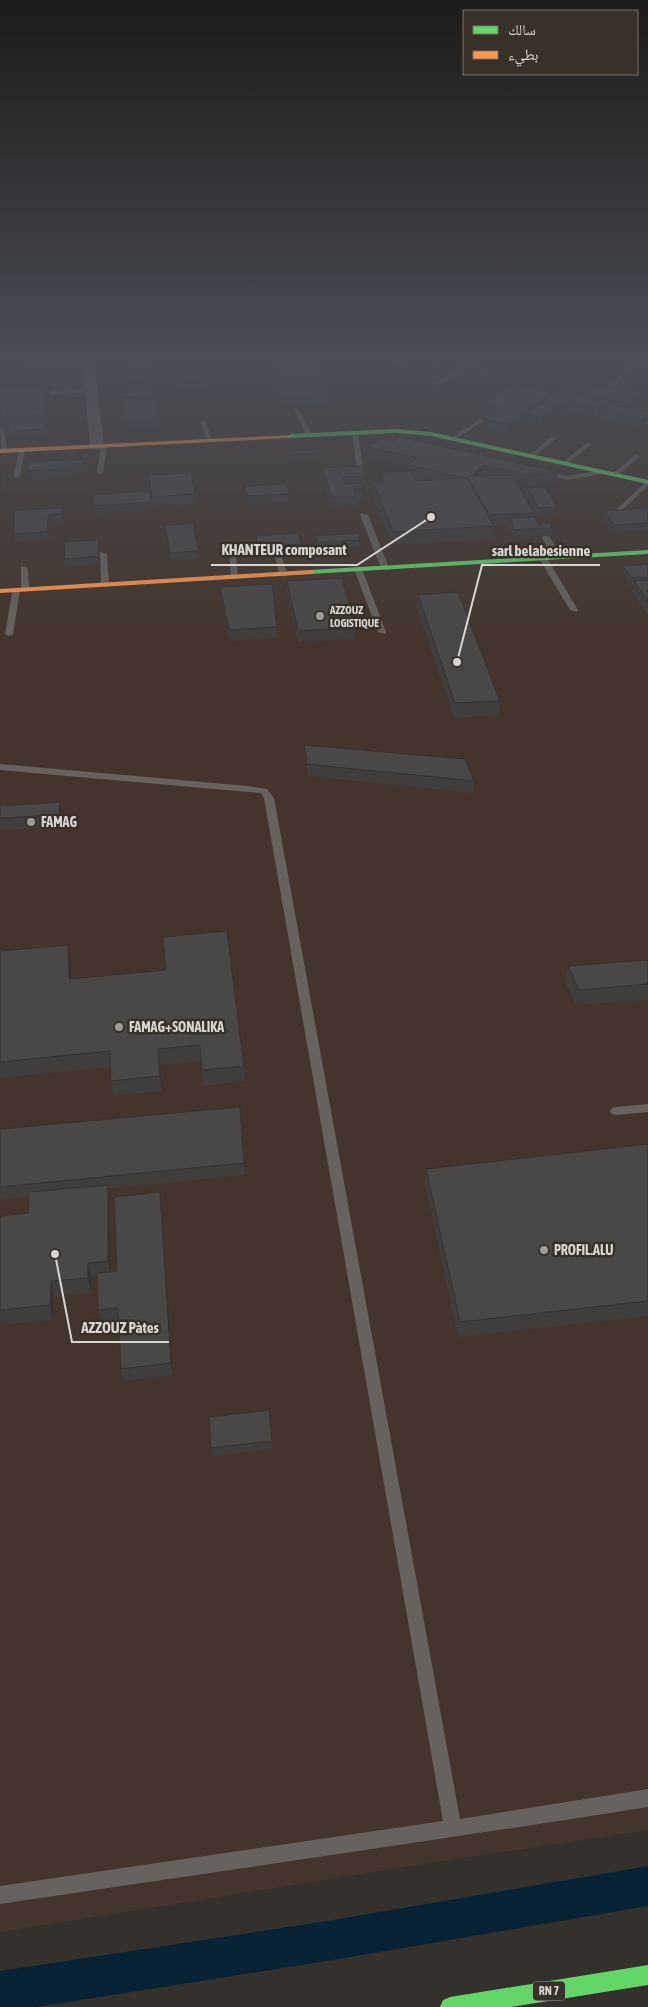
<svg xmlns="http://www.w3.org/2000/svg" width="648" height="2007" font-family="'Asap Condensed','Noto Naskh Arabic',sans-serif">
  <rect width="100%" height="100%" fill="#34312d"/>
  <!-- industrial -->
  <path fill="#44352c" d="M0 359H648V1830L436 1862 0 1932Z"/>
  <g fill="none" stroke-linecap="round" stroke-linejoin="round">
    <!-- canal -->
    <path fill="#082335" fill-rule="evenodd" d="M648 1866V1906L321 1962 37 2007H0V1971L321 1922Z"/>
    <!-- lane -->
    <path fill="#67625d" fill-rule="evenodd" d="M397 359H404L396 365H392V363Z
      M474 359H481L438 386 433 385Z
      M638 359H645L604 394H600V392Z
      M88 361 90 364 32 368 29 366 32 364Z
      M92 389 93 390 90 392 51 395 48 393 51 391Z
      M294 409 299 410 312 435 311 436 306 435Z
      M480 419 485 420 454 440 449 439Z
      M203 420 206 422 212 441 207 440 200 422Z
      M0 428 4 430 7 452 2 451Z
      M355 430 358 432 363 470 360 472 357 470 352 432Z
      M552 437 557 438 533 457H529V455Z
      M587 443 592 444 567 464H563V462Z
      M104 444 107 446 103 472 100 474 97 472 101 446Z
      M22 448 25 450 20 476 17 478 14 476 19 450Z
      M635 455 640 456 618 475H614V473Z
      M604 470 607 472 606 473 567 480 541 473 544 471 567 476Z
      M648 480V486L620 512H616V510Z
      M361 513 368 515 389 568 388 570 381 568 360 515Z
      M543 536H549L562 557 561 559H555L542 538Z
      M100 552 107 554 109 585 105 587 101 585Z
      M229 552 236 554 238 579 231 577Z
      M275 556 282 558 287 574 286 576 279 574Z
      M540 556 547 558 578 610 577 612 570 610 539 558Z
      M21 566 28 568 29 590 25 592 21 590Z
      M355 567 362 569 386 632 385 634 378 632 354 569Z
      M13 588 20 590 13 634 9 636 5 634Z
      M0 764 248 786 267 789 274 798 460 1819 648 1789V1807C432 1841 216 1872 0 1904V1886L443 1821 264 798 261 793 248 792 0 770Z
      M648 1104V1112L616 1115 612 1114 610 1111 612 1108 616 1107Z"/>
    <!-- street -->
    <path fill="#67625d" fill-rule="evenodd" d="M82 359H94L104 446 97 450 90 446Z"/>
    <!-- fast -->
    <path fill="#63d668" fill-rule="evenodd" d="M396 429 431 432 648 480V484L431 436 396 433 290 438 287 436 290 434Z
      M648 550V554L310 574 306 572 310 570Z
      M648 1965V1985L511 2007H440L443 2000 450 1997Z"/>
    <!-- slow -->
    <path fill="#ff974d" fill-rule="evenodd" d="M292 435V437L290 438 0 453V449Z
      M310 570H313V574L0 593V589Z"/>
  </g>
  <!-- wall -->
  <path fill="#403d3d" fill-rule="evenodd" d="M424 359H440L437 362Z
    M572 359H585L583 361Z
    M271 361 332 395V405L283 407 271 370Z
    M149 366 150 380 121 382 120 368Z
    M497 371V378L485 385 466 381 467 375Z
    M177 374 207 382V388L179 389Z
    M570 381 641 402 634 409 648 412V419L639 427 600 419V415L598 418 562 410 541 427 527 424V418L507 434 484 429 485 419 490 415 484 413V404L551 392 550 397Z
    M0 388 46 396V425H45L46 436 9 437 8 427H0Z
    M154 389 155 397 160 420V429L125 431 122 393Z
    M368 447 558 472 557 482 527 485 516 482 534 513 533 518 538 524 552 528 551 535 514 537 509 526V524L493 525V539L392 545 372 495 373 482H382V472L408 471V466L368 457ZM414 476 429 480 416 481Z
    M291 451 319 453V457L292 459Z
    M83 459 84 471H74L73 476 29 478 28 471Z
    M323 468 366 476V486H362L363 498 357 499V506L331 508 323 478Z
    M149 475 195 494 196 504 153 507Z
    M245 486 289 494V501L248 503 245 493Z
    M527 488 557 507 556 514 538 515 526 495Z
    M93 495 151 502V509L95 513Z
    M62 508 63 521 49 522V539L15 541 14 534Z
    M648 508V530L613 532 604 518 605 511Z
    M165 525 198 551V559L171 560Z
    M256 536 301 544V551L259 553 257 543Z
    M316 536 360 540V547L318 550 316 543Z
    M99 540V564L66 566 65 559Z
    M648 564V616L632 592 633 585H630L623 573 624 566Z
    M287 581 355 628V639L298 642 287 592Z
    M220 587 277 627 278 638 230 641 221 598Z
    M418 595 500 701 499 715 454 718 417 608Z
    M304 745 474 781 473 793 308 776 305 756Z
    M0 806 62 814 61 827 0 830Z
    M68 945 71 961V978L244 1066 245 1081 203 1086 201 1061 160 1065 162 1091 113 1096 111 1081 110 1067 0 1078V951Z
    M648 960V1000L576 1005 565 982 568 966Z
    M240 1107 245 1175 109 1189 110 1200 111 1271H117L160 1192 161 1204 173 1375 123 1381 121 1369 119 1320 100 1322 98 1310 97 1277 91 1278V1293L54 1297 53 1320 0 1325V1216L28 1213V1197L0 1200V1129Z
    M648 1144V1316L458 1337 425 1184 426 1169Z
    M209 1417 272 1441 273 1449 212 1456Z"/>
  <!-- shaded-wall -->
  <path fill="#343232" d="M497 371V378L485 385 486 379Z
    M45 387 46 396V425L45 415Z
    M551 392 550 401 528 414 527 418 507 434 508 424Z
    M643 393 641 402 629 413 631 404Z
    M609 400 607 410 601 412 600 415 598 418 599 408Z
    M563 401 562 410 541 427 542 417Z
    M648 413V419L639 427 640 420Z
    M483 465 482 475 472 485 471 476Z
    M0 466 1 472 0 509Z
    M99 540V564L98 556Z
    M60 802 62 814 61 827 59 815Z
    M68 945 71 961V994L69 979Z
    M158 1049 160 1065 162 1091 160 1076Z
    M108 1185 110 1200 111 1276 108 1261Z
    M160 1192 161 1204 173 1375 171 1363Z
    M88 1263 91 1278V1293L88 1278Z
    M51 1281 54 1297 53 1320 50 1305Z"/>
  <!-- building -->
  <path fill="#4a4747" stroke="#343232" d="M317 359 332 395 283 397 271 361Z
    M149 366 150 374 121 375 120 368Z
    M478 367 497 371 486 379 467 375Z
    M205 373 207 382 179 383 177 374Z
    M570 381 621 391 623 389 643 393 631 404 562 390 609 400 599 408 563 401 542 417 528 414Z
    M512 384 551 392 508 424 485 419 500 407 484 404Z
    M45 387V415L0 418V388Z
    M154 389 155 396 123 397 122 393H129V390Z
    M157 397 160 420 124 421 122 399Z
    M611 404 648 412V413L640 420 601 412Z
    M45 422V429L8 431V424Z
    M400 437 558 472 528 475 483 465 471 476 512 475 534 513 490 515 469 479 467 478H464L408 465 417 458 368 447 381 439 394 441Z
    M317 449 319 453 292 455 291 451Z
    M83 459V464H73L72 469 28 471 29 462Z
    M362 466 366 476 343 477 345 484 361 483 363 488 353 489 357 496 331 497 323 468Z
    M411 471 416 481 467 478 494 526 393 532 373 482H384L382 472Z
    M191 473 195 494 152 497 149 475Z
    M287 484 289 494 247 496 245 486Z
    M545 487 557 507 539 508 527 488Z
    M149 491 151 502 94 506 93 495Z
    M62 508V514L48 515V532L14 534V510Z
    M648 508V523L614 525 605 511Z
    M535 517 538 524 550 523 552 528 514 530 510 518Z
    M193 523 198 551 170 553 165 525Z
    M298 533 301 544 258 546 256 536Z
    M358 533 360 540 318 543 316 536Z
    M99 540 98 556 65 559 64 542Z
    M648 564V577L631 578 624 566Z
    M342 578 355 628 298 631 287 581Z
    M648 580V602L634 581Z
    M272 584 277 627 229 630 220 587Z
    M458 592 500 701 455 703 418 595Z
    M304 745 465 759 474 781 307 764Z
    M60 802 59 815 0 818V806Z
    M227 931 244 1066 202 1070 200 1045 158 1049 160 1076 111 1081 110 1051 0 1062V951L68 945 69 979 166 970 163 937Z
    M648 960V984L579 990 568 966Z
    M240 1107 244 1163 0 1187V1129Z
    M648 1144V1301L460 1322 426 1169Z
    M108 1185V1261L88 1263V1278L51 1281 50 1305 0 1310V1216L28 1213 29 1192Z
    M160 1192 171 1363 121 1369 118 1308 98 1310 97 1273 117 1271 114 1197Z
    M269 1410 272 1441 211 1448 209 1417Z"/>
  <!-- sky -->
  <linearGradient id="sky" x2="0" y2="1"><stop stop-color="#1d1b19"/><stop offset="0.56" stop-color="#4a4e57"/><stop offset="1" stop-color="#4a4e57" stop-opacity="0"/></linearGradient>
  <rect width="648" height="640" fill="url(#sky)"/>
  <!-- markers -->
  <g fill="#9f9b97" stroke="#37312a" stroke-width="2">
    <circle cx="320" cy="616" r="5"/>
    <circle cx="31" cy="822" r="5"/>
    <circle cx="119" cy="1027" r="5"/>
    <circle cx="544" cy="1250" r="5"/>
  </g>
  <g text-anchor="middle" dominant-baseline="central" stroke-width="5" stroke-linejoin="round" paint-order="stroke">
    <!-- far-poi labels -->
    <g font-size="11" font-weight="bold" fill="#d8d4d0" stroke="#37312a" text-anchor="start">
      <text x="330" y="610">AZZOUZ<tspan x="330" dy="13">LOGISTIQUE</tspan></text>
    </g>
    <!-- shield labels -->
    <rect fill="#37312a" stroke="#a8a39e" stroke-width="1" x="533" y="1981.5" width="32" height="19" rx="4"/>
    <g font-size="12" font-weight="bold" fill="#d8d4d0">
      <text x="549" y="1991">RN 7</text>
    </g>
    <!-- poi labels -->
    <g font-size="14" font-weight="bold" fill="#d8d4d0" stroke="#37312a" text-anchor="start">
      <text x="41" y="822">FAMAG</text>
      <text x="129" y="1027">FAMAG+SONALIKA</text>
      <text x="554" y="1250">PROFIL.ALU</text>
    </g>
  </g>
  <!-- callouts -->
  <path fill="none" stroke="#d8d4d0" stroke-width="2" d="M431 517L357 565H211M457 662L482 565H600M55 1254L72 1342H169"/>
  <g fill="#d8d4d0" stroke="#37312a" stroke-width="2">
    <circle cx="431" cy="517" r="5"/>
    <circle cx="457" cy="662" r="5"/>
    <circle cx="55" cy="1254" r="5"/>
  </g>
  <g font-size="15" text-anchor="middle" font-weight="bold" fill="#d8d4d0" stroke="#37312a" stroke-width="5" stroke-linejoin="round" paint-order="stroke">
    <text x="284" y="555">KHANTEUR composant</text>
    <text x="541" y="556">sarl belabesienne</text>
    <text x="120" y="1333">AZZOUZ Pàtes</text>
  </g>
  <!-- legend -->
  <rect x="463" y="10" width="175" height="65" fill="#37312a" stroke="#77726c"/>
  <rect x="473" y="26" width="25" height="8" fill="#63d668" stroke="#77726c"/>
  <text x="508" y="35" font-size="15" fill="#d8d4d0">سالك</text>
  <rect x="473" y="51" width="25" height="8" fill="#ff974d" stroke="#77726c"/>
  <text x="508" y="60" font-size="15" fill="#d8d4d0">بطيء</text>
</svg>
